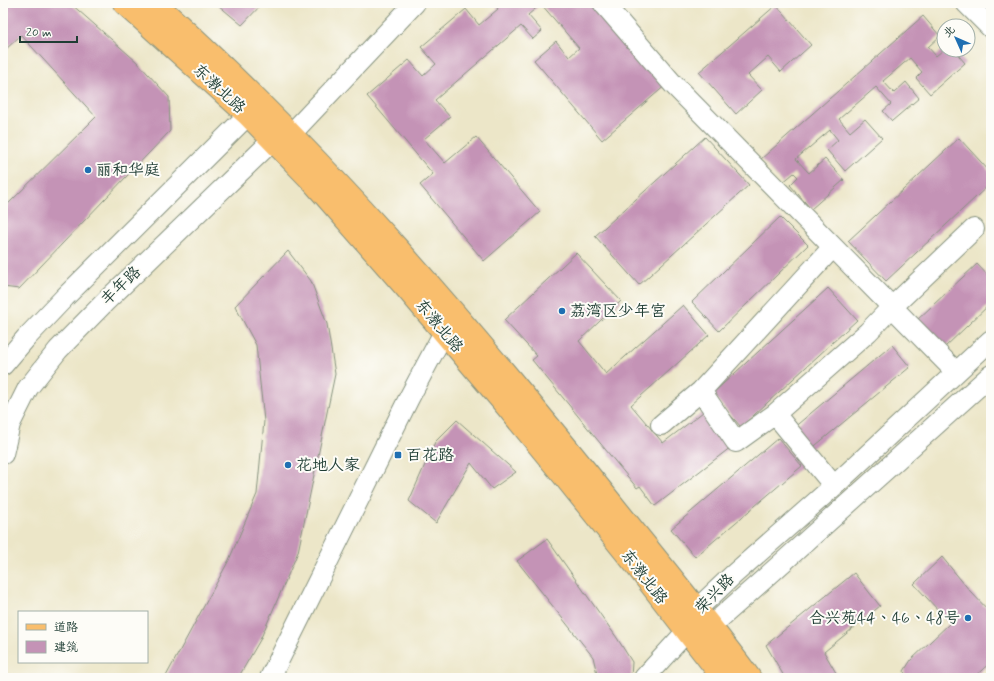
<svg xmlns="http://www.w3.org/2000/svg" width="994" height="681" font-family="Mynerve,'LXGW WenKai TC',sans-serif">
  <rect width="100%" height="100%" fill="#fdfcf7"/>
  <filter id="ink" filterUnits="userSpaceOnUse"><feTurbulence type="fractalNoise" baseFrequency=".025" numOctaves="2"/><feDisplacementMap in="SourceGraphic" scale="8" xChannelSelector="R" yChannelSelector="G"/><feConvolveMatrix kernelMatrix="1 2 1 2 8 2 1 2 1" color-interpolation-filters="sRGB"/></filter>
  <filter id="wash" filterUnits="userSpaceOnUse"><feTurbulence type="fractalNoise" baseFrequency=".012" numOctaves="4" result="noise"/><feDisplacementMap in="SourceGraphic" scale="16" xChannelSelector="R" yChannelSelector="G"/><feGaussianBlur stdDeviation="0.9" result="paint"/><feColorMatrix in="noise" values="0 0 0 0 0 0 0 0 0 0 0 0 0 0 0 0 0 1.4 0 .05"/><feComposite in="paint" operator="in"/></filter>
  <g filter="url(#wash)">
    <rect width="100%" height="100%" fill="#ece6c8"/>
    <g id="blocks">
      <!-- building -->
      <path fill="#c493b6" d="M3 3H70L137 62 169 97 170 131 19 289 3 287V209L96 117 21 35 3 52Z
        M220 3H263L242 25 218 5Z
        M494 3H597L667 84 602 140 534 60 556 41 569 57 579 48 541 4 528 15 542 31 533 39 521 26 435 100 450 117 424 139 445 163 476 137 540 212 484 261 420 185 433 174 367 96 409 60 423 76 436 64 421 47 466 9 479 25 498 9Z
        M776 5 811 45 781 72 768 57 748 75 762 90 736 114 699 72Z
        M923 16 940 36 928 47 936 56 943 50H954L965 63 930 94 916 78 922 72 910 58 883 81 894 93 906 82 919 98 892 121 883 111 891 104 876 87 839 119 850 132 865 119 882 138 845 171 827 150 838 140 830 130 796 159 809 173 825 159 844 180 811 209 790 185 798 177 794 173 782 183 761 159Z
        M705 137 749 185 639 285 595 236Z
        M959 138 991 173V183L886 281 848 241Z
        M780 217 808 245 719 331 692 302Z
        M288 251 311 281 327 324 335 374 298 552 260 640 238 678H165L229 560 257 494 264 421 256 345 235 306Z
        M576 253 621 301 579 341 606 374 683 305 709 335 631 405 663 443 703 412 731 447 655 506 640 486 637 488 532 360 537 356 504 320Z
        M977 264 991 279V303L944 348 917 320Z
        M828 288 857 320 741 427 712 394Z
        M892 345 910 367 810 450 792 429Z
        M457 420 516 472 492 489 471 463 436 523 409 501 435 442Z
        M778 438 802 466 695 557 671 529Z
        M547 539 617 638 632 662 631 678H598L593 657 517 561Z
        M942 557 970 591 991 613V662L973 678H906L904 671 911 660 950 623 914 584Z
        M854 573 880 606 824 652 839 678H785L766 645Z"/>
    </g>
  </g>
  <g filter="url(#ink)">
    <use href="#blocks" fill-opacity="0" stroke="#86927e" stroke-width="1"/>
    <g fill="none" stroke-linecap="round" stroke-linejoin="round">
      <defs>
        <path id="minor" d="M603 3 673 84 956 372
          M966 3 991 28
          M3 365 26 338 65 297 259 104
          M701 391 736 442 775 414 834 486
          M775 414 868 332 892 307 974 229
          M661 425 701 391 833 247
          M3 454 10 424 28 388 58 350 106 301 272 141 291 134 415 3
          M695 629 711 626 762 581 991 375
          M270 678 409 398 444 332 454 322
          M644 678 687 631 697 609 733 575 834 486 991 340"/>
        <path id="major" d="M124 3 248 115 312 181 406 288 507 407 567 480 634 563 723 678
          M155 3C326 157 475 332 618 511 663 567 708 621 750 678"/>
      </defs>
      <!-- minor casing -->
      <use href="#minor" stroke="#86927e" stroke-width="22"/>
      <!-- major casing -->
      <use href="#major" stroke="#86927e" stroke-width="24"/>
      <!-- minor -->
      <use href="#minor" stroke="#fff" stroke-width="20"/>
      <!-- major -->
      <use href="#major" stroke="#f9be6d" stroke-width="22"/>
    </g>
  </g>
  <!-- markers -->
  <g fill="#1f6fb2" stroke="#fdfcf7" stroke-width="1.5">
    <circle cx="88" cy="170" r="4"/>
    <circle cx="562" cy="311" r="4"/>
    <rect x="394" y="451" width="8" height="8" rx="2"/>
    <circle cx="288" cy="465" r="4"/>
    <circle cx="968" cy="618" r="4"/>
  </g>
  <g text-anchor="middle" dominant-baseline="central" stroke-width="4" stroke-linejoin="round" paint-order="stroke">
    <!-- street labels -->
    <g font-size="16" fill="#1f3d34" stroke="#fdfcf7">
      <text transform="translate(219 89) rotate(43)">东漖北路</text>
      <text transform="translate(121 286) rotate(-44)">丰年路</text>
      <text transform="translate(439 326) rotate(50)">东漖北路</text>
      <text transform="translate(644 577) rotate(52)">东漖北路</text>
      <text transform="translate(715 594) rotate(-46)">荣兴路</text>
    </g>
    <!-- poi labels -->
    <g font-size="16" fill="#1f3d34" stroke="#fdfcf7" text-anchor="start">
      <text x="96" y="170">丽和华庭</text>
      <text x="570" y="311">荔湾区少年宫</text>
      <text x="406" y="455">百花路</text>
      <text x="296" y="465">花地人家</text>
      <text x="960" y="618" text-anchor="end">合兴苑44、46、48号</text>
    </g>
  </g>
  <!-- margin -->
  <rect width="994" height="681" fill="none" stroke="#fdfcf7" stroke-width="16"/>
  <!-- legend -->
  <rect x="18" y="611" width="130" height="52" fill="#fdfcf7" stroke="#a4b0a9"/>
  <rect x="26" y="624" width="20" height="6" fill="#f9be6d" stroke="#a4b0a9"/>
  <text x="54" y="631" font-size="12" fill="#1f3d34">道路</text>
  <rect x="26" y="641" width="20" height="12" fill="#c493b6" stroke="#a4b0a9"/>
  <text x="54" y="651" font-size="12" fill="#1f3d34">建筑</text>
  <!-- north arrow -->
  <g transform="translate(956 38) rotate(315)"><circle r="19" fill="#fdfcf7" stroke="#a4b0a9"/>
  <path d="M0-3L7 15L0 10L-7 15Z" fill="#1f6fb2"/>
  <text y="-6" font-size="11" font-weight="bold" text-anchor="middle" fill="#1f3d34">北</text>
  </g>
  <!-- scale -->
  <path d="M20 36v6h57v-6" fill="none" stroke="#1f3d34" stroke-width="2"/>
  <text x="26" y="36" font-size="12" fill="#1f3d34" stroke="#fdfcf7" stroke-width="3" paint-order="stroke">20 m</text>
</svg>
